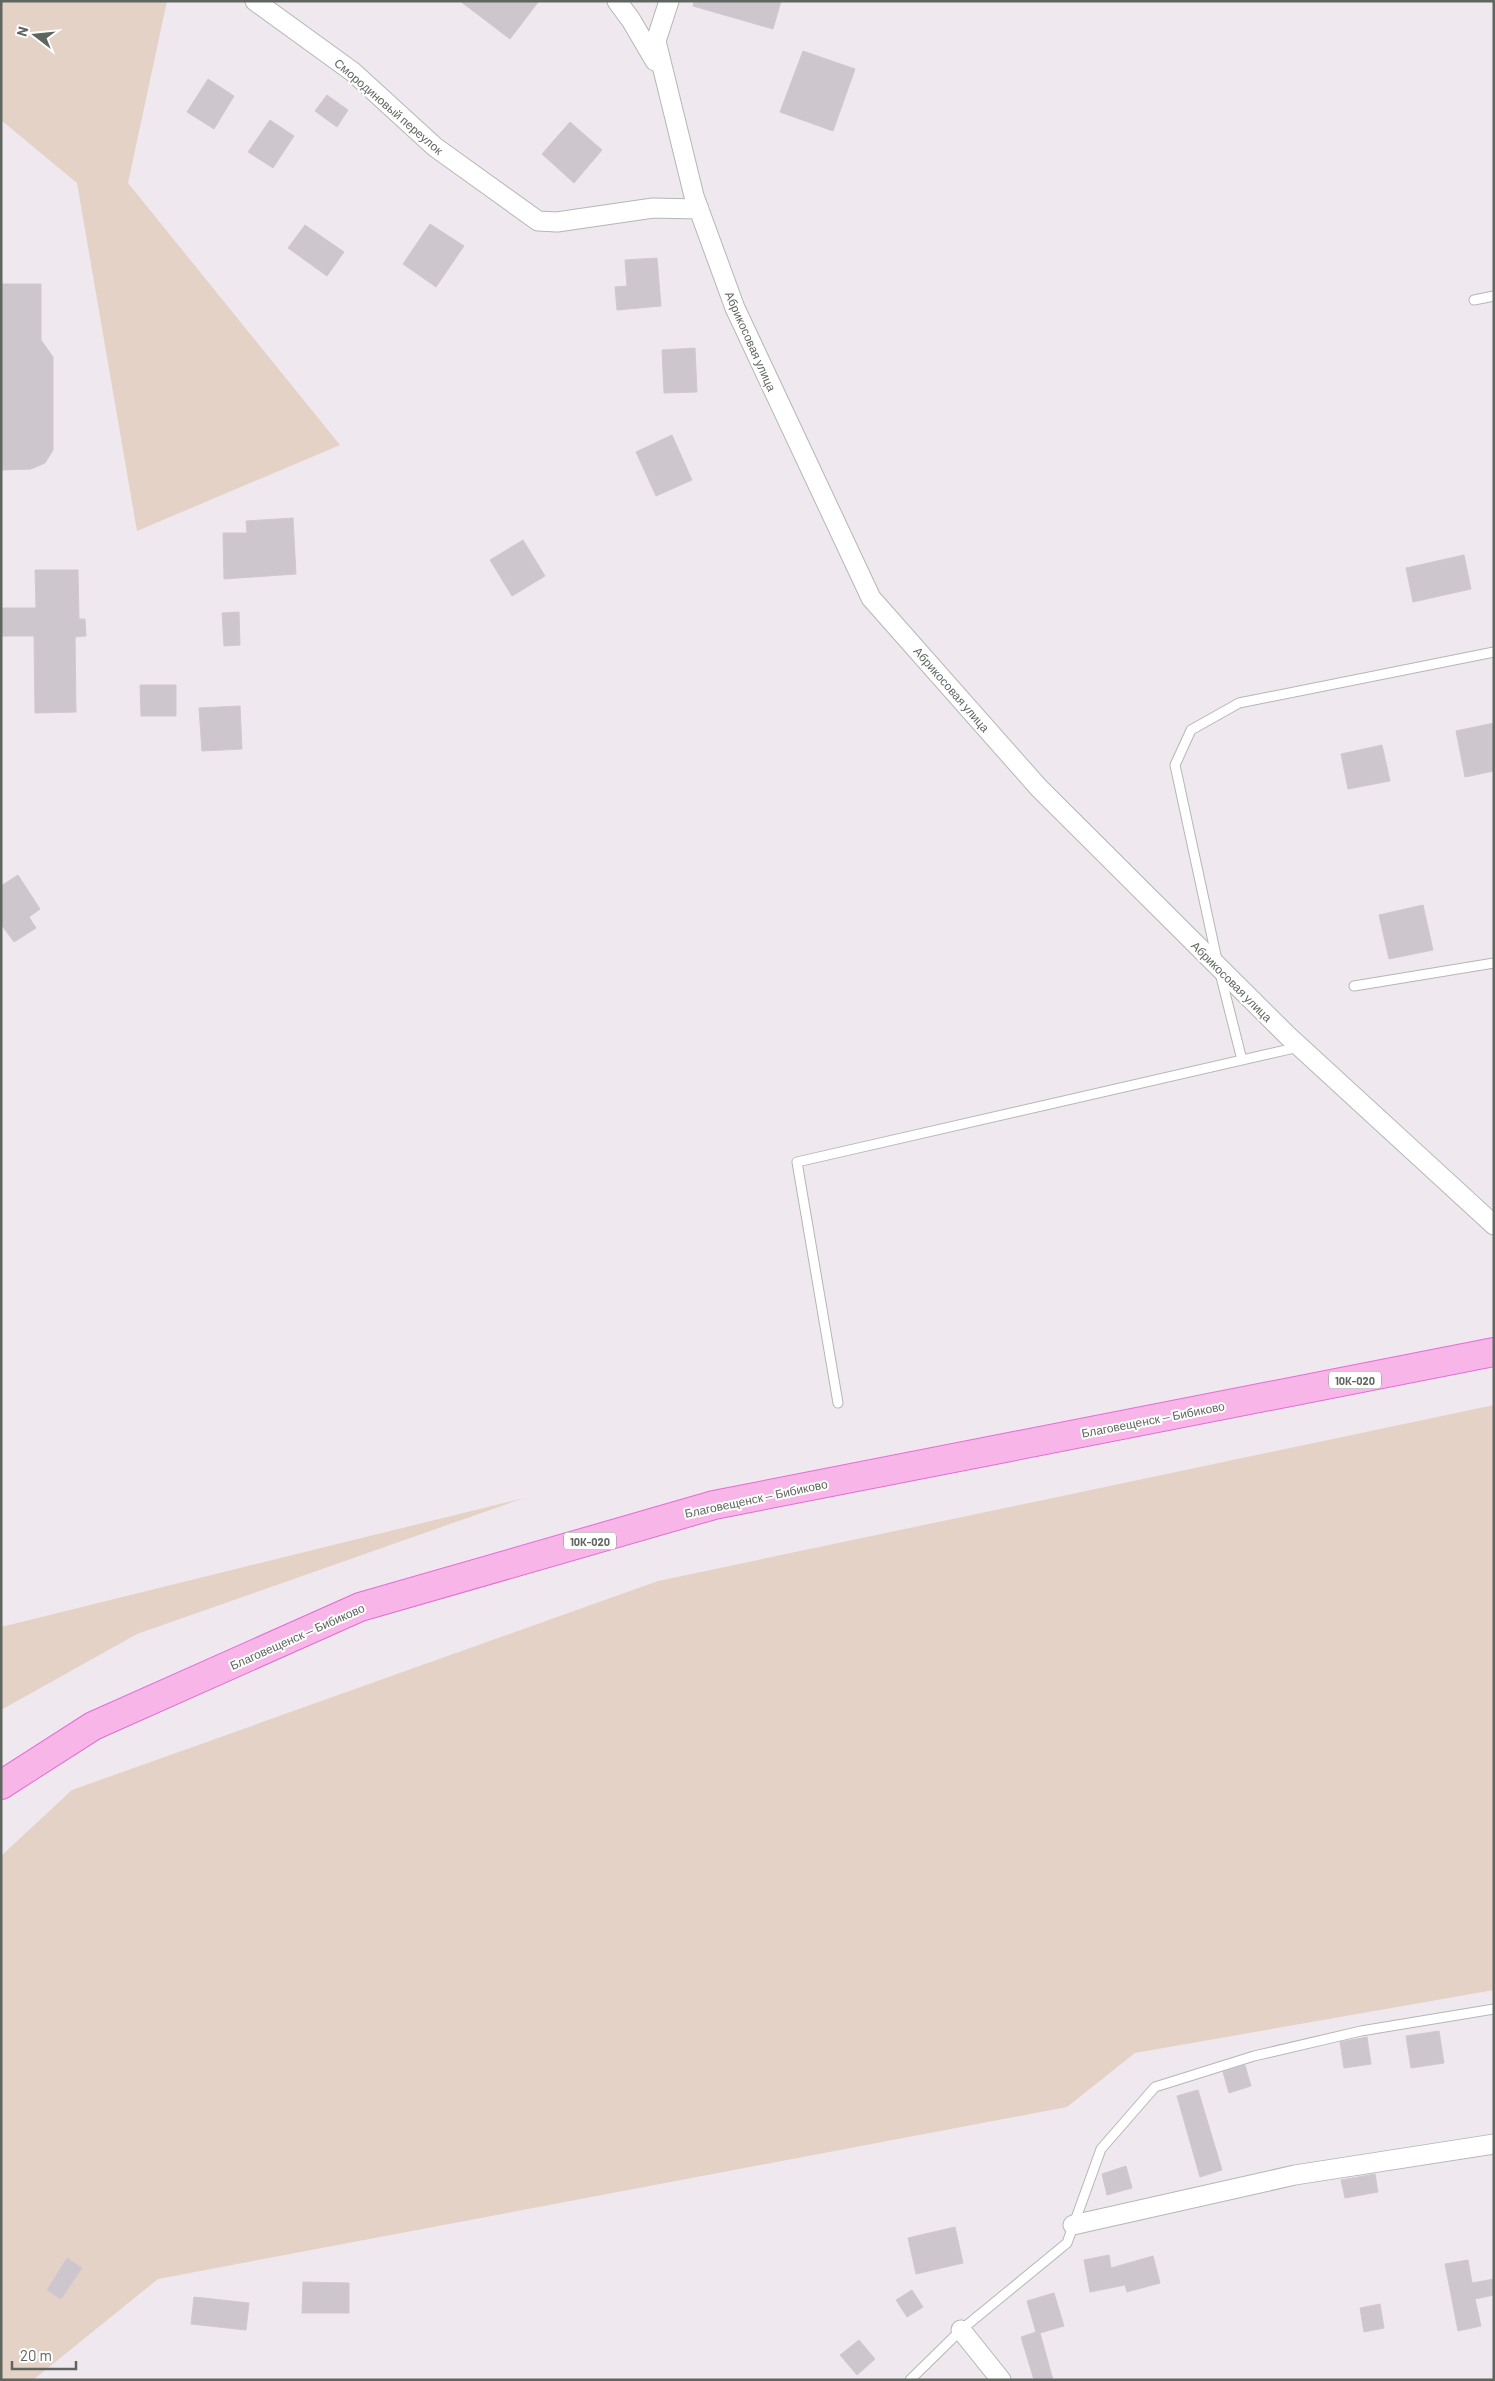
<svg xmlns="http://www.w3.org/2000/svg" width="1495" height="2381" font-family="Barlow,sans-serif">
  <rect width="100%" height="100%" fill="#efe8ee"/>
  <!-- green -->
  <path fill="#e4d2c7" d="M1 1H167L128 183 340 445 137 531 77 183 1 120Z
    M1494 1405V1990L1135 2053 1067 2107 158 2279 33 2380H1V1856L72 1790 658 1581Z
    M524 1498 137 1634 1 1710V1627Z"/>
  <!-- building -->
  <path fill="#cdc6cd" stroke="#d4c6d3" d="M460 1H539L510 39Z
    M694 1H781L773 29 693 6Z
    M803 51 855 69 833 131 780 112Z
    M208 79 234 96 214 129 187 112Z
    M327 95 348 110 337 127 315 111Z
    M270 120 294 136 273 168 248 152Z
    M570 122 602 150 574 183 542 154Z
    M430 224 464 246 436 287 403 264Z
    M305 225 344 252 327 276 288 248Z
    M657 258 661 306 617 310 615 287 627 286 625 260Z
    M2 284H41V340L53 357V450L45 463 31 469 1 470Z
    M695 348 697 392 664 393 662 350Z
    M672 435 692 480 656 496 636 452Z
    M293 518 296 574 224 579 223 533H247L246 521Z
    M523 540 545 576 512 596 490 560Z
    M1464 555 1471 589 1413 602 1406 568Z
    M35 570H78L79 619H85L86 636 75 637 76 712 35 713 34 636H1V608H36Z
    M239 612 240 645 224 646 222 613Z
    M140 685H176V716H141Z
    M240 706 242 749 202 751 199 708Z
    M1494 723V771L1465 777 1456 731Z
    M1382 745 1390 781 1348 789 1341 754Z
    M18 875 40 909 29 917 36 928 14 942 1 924V886Z
    M1423 905 1433 950 1389 959 1379 915Z
    M1439 2031 1444 2063 1411 2068 1406 2036Z
    M1367 2037 1371 2064 1344 2068 1340 2042Z
    M1245 2065 1251 2086 1229 2093 1223 2072Z
    M1198 2090 1222 2170 1200 2177 1177 2096Z
    M1126 2166 1132 2188 1107 2195 1102 2174Z
    M1375 2174 1378 2192 1345 2198 1341 2180Z
    M955 2227 963 2263 916 2274 908 2238Z
    M1109 2255 1111 2268 1153 2256 1160 2283 1127 2292 1125 2285 1090 2292 1084 2260Z
    M67 2258 82 2268 61 2299 47 2290Z
    M1468 2260 1472 2283 1494 2279V2295L1475 2299 1481 2326 1458 2331 1445 2264Z
    M303 2282 349 2283V2313H302Z
    M912 2290 923 2307 907 2317 896 2300Z
    M1054 2293 1064 2326 1040 2333 1053 2380H1034L1021 2337 1036 2332 1027 2301Z
    M194 2297 249 2303 246 2330 191 2324Z
    M1380 2304 1384 2328 1364 2332 1360 2308Z
    M859 2340 875 2359 857 2375 840 2355Z"/>
  <g fill="none" stroke-linecap="round" stroke-linejoin="round">
    <defs>
      <path id="service" d="M1474 300 1494 296
        M1217 960 1175 765 1191 730 1239 703 1494 652
        M1220 973 1242 1060
        M1354 986 1494 963
        M838 1403 797 1162 1299 1047
        M910 2380 961 2330 1067 2243 1101 2149 1155 2087 1254 2056 1361 2031 1494 2009"/>
      <path id="minor" d="M255 1 353 72 435 147 538 221 557 222 653 208 699 209
        M617 1 631 20 655 61
        M669 1 656 41 694 196 735 308 871 598 1039 788 1287 1035 1494 1225
        M1073 2225 1295 2175 1494 2144
        M961 2330 1001 2380"/>
      <path id="primary" d="M1 1785 93 1726 360 1607 714 1505 1494 1352"/>
    </defs>
    <!-- service casing -->
    <use href="#service" stroke="#b3b8b3" stroke-width="11"/>
    <!-- minor casing -->
    <use href="#minor" stroke="#b3b8b3" stroke-width="21"/>
    <!-- primary casing -->
    <use href="#primary" stroke="#e46cd7" stroke-width="30"/>
    <!-- service -->
    <use href="#service" stroke="#fff" stroke-width="9"/>
    <!-- minor -->
    <use href="#minor" stroke="#fff" stroke-width="19"/>
    <!-- primary -->
    <use href="#primary" stroke="#f7b5e8" stroke-width="28"/>
  </g>
  <g text-anchor="middle" dominant-baseline="central" stroke-width="4" stroke-linejoin="round" paint-order="stroke">
    <!-- shield labels -->
    <g fill="#fff" stroke="#8f948f" stroke-width="1">
      <rect x="1329" y="1371.5" width="52" height="17" rx="4"/>
      <rect x="564" y="1532.5" width="52" height="17" rx="4"/>
    </g>
    <g font-size="11" font-weight="bold" fill="#5f665f">
      <text x="1355" y="1380">10К-020</text>
      <text x="590" y="1541">10К-020</text>
    </g>
    <!-- street labels -->
    <g font-size="12" fill="#5f665f" stroke="#fff">
      <text transform="translate(389 106) rotate(41)">Смородиновый переулок</text>
      <text transform="translate(751 341) rotate(66)">Абрикосовая улица</text>
      <text transform="translate(952 689) rotate(49)">Абрикосовая улица</text>
      <text transform="translate(1232 981) rotate(45)">Абрикосовая улица</text>
      <text transform="translate(1153 1419) rotate(-11)">Благовещенск — Бибиково</text>
      <text transform="translate(756 1498) rotate(-12)">Благовещенск — Бибиково</text>
      <text transform="translate(297 1636) rotate(-24)">Благовещенск — Бибиково</text>
    </g>
  </g>
  <!-- border -->
  <rect width="1495" height="2381" fill="none" stroke="#5f665f" stroke-width="5"/>
  <!-- north arrow -->
  <g transform="translate(35 35) rotate(286)" stroke="#ffffff" stroke-width="4" paint-order="stroke">
  <path d="M0-4L9 19L0 12L-9 19Z" fill="#5f665f"/>
  <text y="-8" font-size="14" font-weight="bold" text-anchor="middle" fill="#5f665f">N</text>
  </g>
  <!-- scale -->
  <path d="M12 2361v8h64v-8" fill="none" stroke="#5f665f" stroke-width="2.5"/>
  <text x="20" y="2361" font-size="15" fill="#5f665f" stroke="#ffffff" stroke-width="4" paint-order="stroke">20 m</text>
</svg>
